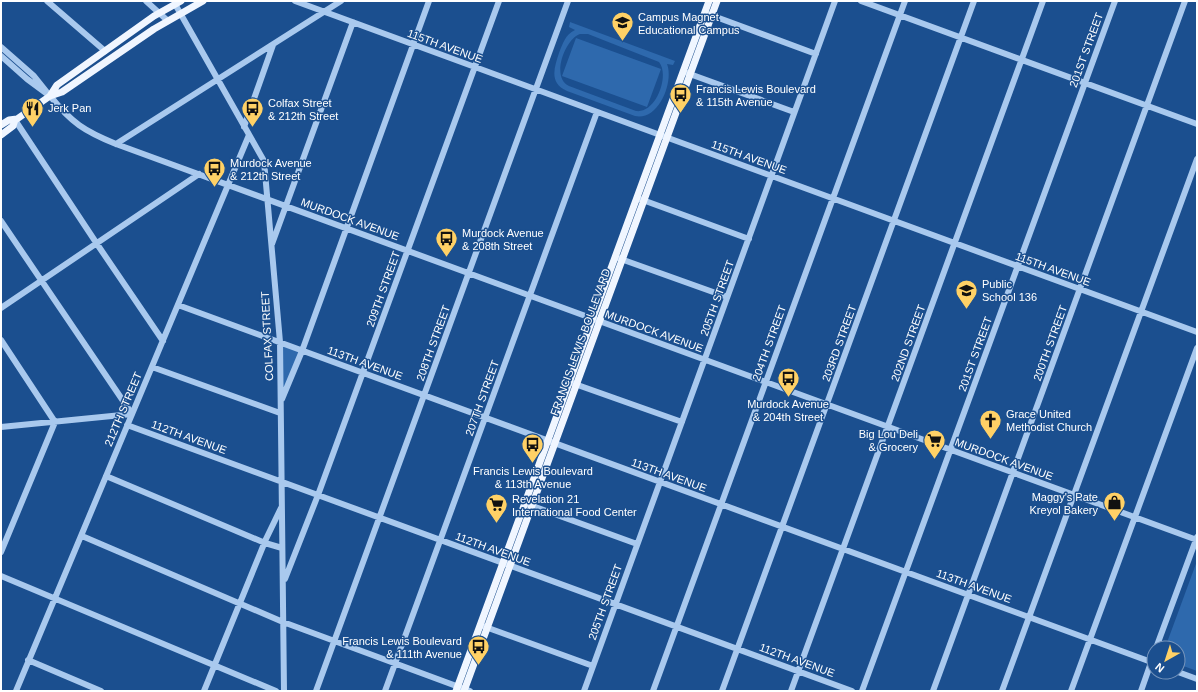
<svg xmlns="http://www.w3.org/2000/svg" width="1198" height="692" font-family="Arial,sans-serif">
  <rect width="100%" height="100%" fill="#1b4f8f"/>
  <!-- green -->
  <path fill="#2e69ad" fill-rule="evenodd" d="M570 22 675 61 673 65 667 64C674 81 659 121 635 116L567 91C549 83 554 68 559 53 563 43 565 35 575 30L569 27ZM580 34H588L659 62C670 75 656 114 636 111L569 86C550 77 566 38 580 34Z
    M576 38 661 69 647 107 562 76Z
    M281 344 300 351 283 390Z
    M1197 561V671L1178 664V648H1165Z"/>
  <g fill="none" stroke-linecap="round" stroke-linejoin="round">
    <!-- minor -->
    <path stroke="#a9c9ee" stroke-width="6" d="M47 1 105 51
      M146 1 168 21
      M295 1 1197 332
      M861 1 1197 124
      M175 4 264 161 280 342 284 691
      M708 14 816 54
      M1 47 34 76 50 96 27 79 1 56
      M687 73 794 112
      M50 96C72 123 84 131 116 144L1197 540
      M15 120 97 244 163 341
      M244 127 273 45
      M116 144 341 1
      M640 199 749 239
      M1 221 132 414 1 427
      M272 244 353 22
      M618 258 727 297
      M178 305 1154 663
      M1 308 199 174
      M1 340 55 422 1 552
      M152 367 280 413
      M572 383 682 422
      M282 399 302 351 429 1
      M127 425 852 691
      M106 476 265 543 282 548
      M527 504 637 544
      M82 536 283 622 470 691
      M1 576 276 691
      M285 579 318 495 499 1
      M480 625 593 666
      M1156 648 1197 537
      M28 660 101 691
      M1178 672 1197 679
      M16 691 249 135
      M204 691 266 539 281 508
      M316 691 568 1
      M385 691 597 112
      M584 691 835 1
      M653 691 905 1
      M722 691 974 1
      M791 691 1043 1
      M862 691 1115 1
      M933 691 1185 1
      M1002 691 1197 159
      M1071 691 1197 348
      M1141 691 1154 654"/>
    <!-- major -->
    <path stroke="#f0f6ff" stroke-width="7" d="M50 96 57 85 154 16 181 1
      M1 125 9 120 17 119 50 96 62 92 154 29 203 1
      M1 135 13 126 15 120
      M456 691 709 1
      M464 691 717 1"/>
  </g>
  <!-- icons -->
  <defs>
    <symbol id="school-pin" viewBox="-11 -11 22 30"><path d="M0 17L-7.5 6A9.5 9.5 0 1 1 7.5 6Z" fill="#ffd166" stroke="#1b4f8f"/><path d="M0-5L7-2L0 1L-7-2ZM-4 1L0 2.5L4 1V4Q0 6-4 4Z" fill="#111"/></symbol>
    <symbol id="bus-pin" viewBox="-11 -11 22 30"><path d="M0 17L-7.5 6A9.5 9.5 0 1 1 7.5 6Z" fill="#ffd166" stroke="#1b4f8f"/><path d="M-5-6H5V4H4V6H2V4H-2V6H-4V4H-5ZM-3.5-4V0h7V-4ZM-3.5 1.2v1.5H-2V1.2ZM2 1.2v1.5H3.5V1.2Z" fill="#111"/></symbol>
    <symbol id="restaurant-pin" viewBox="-11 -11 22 30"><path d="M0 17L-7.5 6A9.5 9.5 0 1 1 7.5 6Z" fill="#ffd166" stroke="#1b4f8f"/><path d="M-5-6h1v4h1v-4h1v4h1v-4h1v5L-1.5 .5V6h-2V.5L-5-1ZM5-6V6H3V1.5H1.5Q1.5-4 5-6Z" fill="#111"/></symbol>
    <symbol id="church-pin" viewBox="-11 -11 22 30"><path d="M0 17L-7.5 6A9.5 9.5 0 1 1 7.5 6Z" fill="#ffd166" stroke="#1b4f8f"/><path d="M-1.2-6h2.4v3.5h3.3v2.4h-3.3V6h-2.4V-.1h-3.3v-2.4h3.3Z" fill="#111"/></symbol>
    <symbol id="supermarket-pin" viewBox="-11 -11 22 30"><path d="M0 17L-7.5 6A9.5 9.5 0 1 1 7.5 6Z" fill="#ffd166" stroke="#1b4f8f"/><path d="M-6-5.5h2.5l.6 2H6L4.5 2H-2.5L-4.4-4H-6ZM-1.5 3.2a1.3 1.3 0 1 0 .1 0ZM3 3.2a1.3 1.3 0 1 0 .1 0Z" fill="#111"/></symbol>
    <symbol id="shop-pin" viewBox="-11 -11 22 30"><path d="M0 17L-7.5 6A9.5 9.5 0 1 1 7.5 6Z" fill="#ffd166" stroke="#1b4f8f"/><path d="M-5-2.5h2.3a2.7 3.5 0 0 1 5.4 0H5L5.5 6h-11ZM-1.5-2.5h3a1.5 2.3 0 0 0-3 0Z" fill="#111"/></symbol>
  </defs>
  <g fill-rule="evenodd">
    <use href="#school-pin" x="610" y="10" width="25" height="34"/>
    <use href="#bus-pin" x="668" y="82" width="25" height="34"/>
    <use href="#restaurant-pin" x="20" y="96" width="25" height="34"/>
    <use href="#bus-pin" x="240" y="96" width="25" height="34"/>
    <use href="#bus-pin" x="202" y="156" width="25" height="34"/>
    <use href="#bus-pin" x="434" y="226" width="25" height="34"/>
    <use href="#school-pin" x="954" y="278" width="25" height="34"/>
    <use href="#bus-pin" x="776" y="366" width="25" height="34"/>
    <use href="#church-pin" x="978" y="408" width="25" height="34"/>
    <use href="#supermarket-pin" x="922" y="428" width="25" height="34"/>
    <use href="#bus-pin" x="520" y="432" width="25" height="34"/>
    <use href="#shop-pin" x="1102" y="490" width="25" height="34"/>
    <use href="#supermarket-pin" x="484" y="492" width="25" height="34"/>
    <use href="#bus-pin" x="466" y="634" width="25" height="34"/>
  </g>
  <g text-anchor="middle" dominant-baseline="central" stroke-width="3" stroke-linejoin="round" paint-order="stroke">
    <!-- poi labels -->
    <g font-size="11" fill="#fff" stroke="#1b4f8f" text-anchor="start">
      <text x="638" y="17">Campus Magnet<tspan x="638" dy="13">Educational Campus</tspan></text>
      <text x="696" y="89">Francis Lewis Boulevard<tspan x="696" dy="13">&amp; 115th Avenue</tspan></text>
      <text x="268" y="103">Colfax Street<tspan x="268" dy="13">&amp; 212th Street</tspan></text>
      <text x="48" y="108">Jerk Pan</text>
      <text x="230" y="163">Murdock Avenue<tspan x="230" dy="13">&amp; 212th Street</tspan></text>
      <text x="462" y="233">Murdock Avenue<tspan x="462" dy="13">&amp; 208th Street</tspan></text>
      <text x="982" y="284">Public<tspan x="982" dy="13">School 136</tspan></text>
      <text x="788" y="404" text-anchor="middle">Murdock Avenue<tspan x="788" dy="13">&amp; 204th Street</tspan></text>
      <text x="1006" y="414">Grace United<tspan x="1006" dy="13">Methodist Church</tspan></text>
      <text x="918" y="434" text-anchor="end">Big Lou Deli<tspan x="918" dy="13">&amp; Grocery</tspan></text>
      <text x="533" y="471" text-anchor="middle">Francis Lewis Boulevard<tspan x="533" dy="13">&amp; 113th Avenue</tspan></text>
      <text x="1098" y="497" text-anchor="end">Maggy's Pate<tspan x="1098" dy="13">Kreyol Bakery</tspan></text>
      <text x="512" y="499">Revelation 21<tspan x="512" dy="13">International Food Center</tspan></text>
      <text x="462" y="641" text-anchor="end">Francis Lewis Boulevard<tspan x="462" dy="13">&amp; 111th Avenue</tspan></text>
    </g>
    <!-- street labels -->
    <g font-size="11" fill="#fff" stroke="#1b4f8f">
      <text transform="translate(445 46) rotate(20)">115TH AVENUE</text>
      <text transform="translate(1086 50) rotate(-70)">201ST STREET</text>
      <text transform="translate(749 157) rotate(20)">115TH AVENUE</text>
      <text transform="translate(350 219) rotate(20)">MURDOCK AVENUE</text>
      <text transform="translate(1053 269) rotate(20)">115TH AVENUE</text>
      <text transform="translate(383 289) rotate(-70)">209TH STREET</text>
      <text transform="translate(717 298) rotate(-70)">205TH STREET</text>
      <text transform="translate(654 331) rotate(20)">MURDOCK AVENUE</text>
      <text transform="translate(267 336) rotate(-93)">COLFAX STREET</text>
      <text transform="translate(580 342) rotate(-70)">FRANCIS LEWIS BOULEVARD</text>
      <text transform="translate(433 343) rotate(-70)">208TH STREET</text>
      <text transform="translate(769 343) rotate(-70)">204TH STREET</text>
      <text transform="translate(839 343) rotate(-70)">203RD STREET</text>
      <text transform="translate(908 343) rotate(-70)">202ND STREET</text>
      <text transform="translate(1050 343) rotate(-70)">200TH STREET</text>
      <text transform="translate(975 354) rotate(-70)">201ST STREET</text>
      <text transform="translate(365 363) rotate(20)">113TH AVENUE</text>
      <text transform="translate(482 398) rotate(-70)">207TH STREET</text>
      <text transform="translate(123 409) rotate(-67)">212TH STREET</text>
      <text transform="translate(189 437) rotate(20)">112TH AVENUE</text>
      <text transform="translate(1004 459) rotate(20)">MURDOCK AVENUE</text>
      <text transform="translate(669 475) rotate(20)">113TH AVENUE</text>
      <text transform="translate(493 549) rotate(20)">112TH AVENUE</text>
      <text transform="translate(974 586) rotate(20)">113TH AVENUE</text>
      <text transform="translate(605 602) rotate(-70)">205TH STREET</text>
      <text transform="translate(797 660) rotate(20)">112TH AVENUE</text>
    </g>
  </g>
  <!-- border -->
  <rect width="1198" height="692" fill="none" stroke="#ffffff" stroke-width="4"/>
  <!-- north arrow -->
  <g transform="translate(1166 660) rotate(219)"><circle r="19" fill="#1b4f8f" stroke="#7695bc"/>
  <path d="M0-3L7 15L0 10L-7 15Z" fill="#ffd166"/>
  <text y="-6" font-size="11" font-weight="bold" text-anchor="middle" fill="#ffffff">N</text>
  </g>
</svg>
